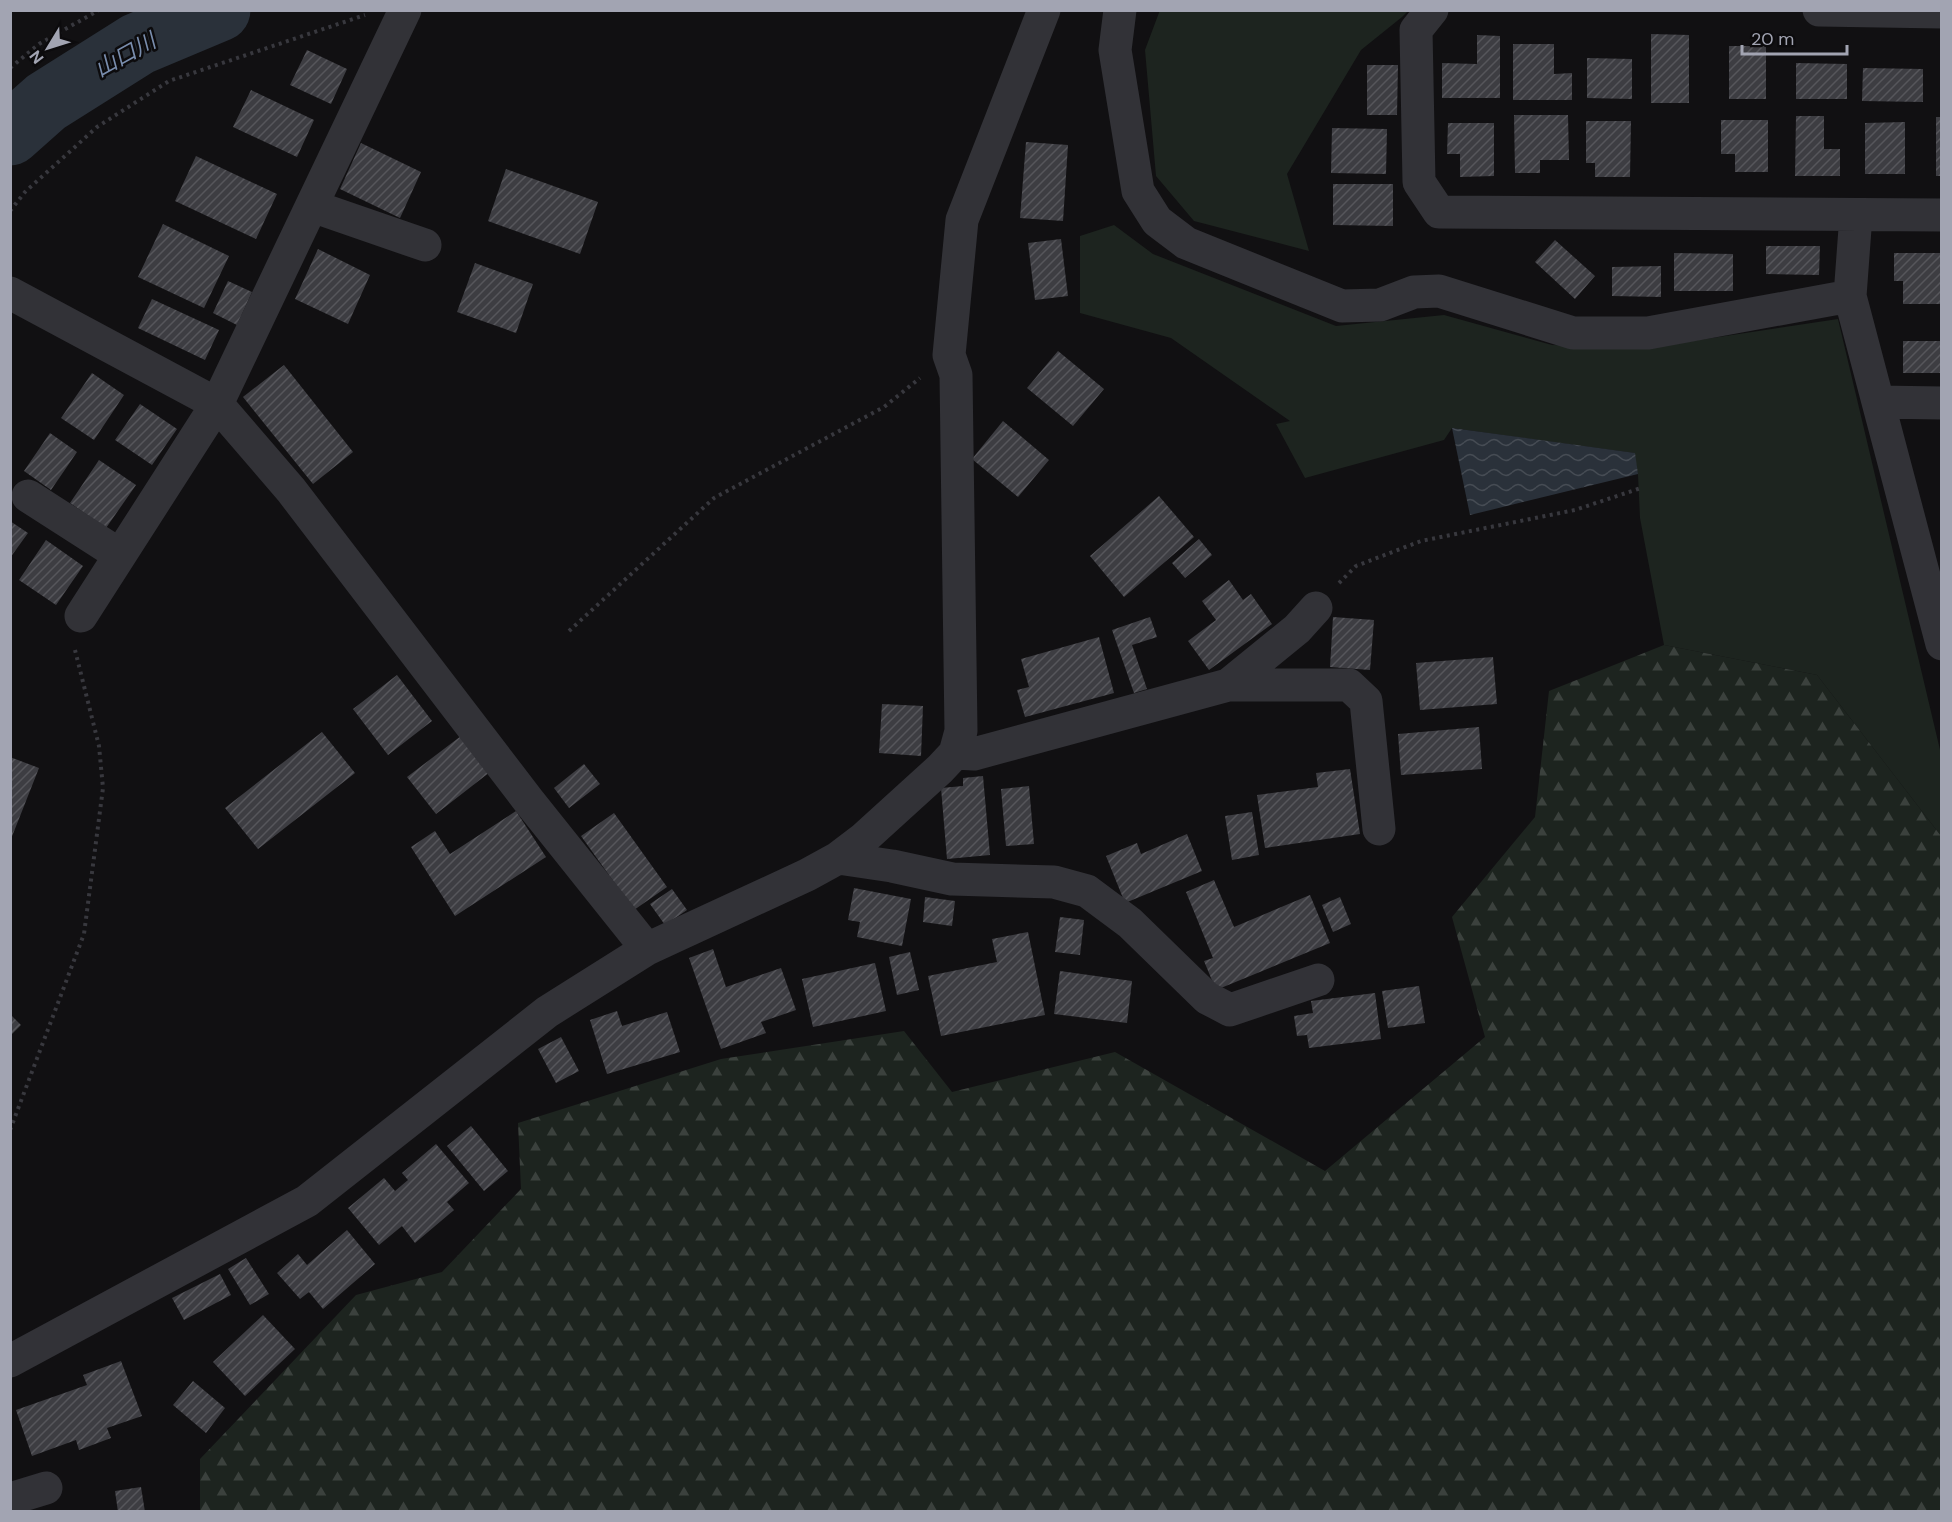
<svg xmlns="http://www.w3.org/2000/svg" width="1952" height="1522" font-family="'DM Sans','Noto Sans JP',sans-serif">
  <defs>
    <pattern id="forest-firs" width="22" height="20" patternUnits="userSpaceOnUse" patternTransform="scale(1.5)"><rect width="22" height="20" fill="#1d241f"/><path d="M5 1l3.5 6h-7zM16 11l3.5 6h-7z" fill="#3b413d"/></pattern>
    <pattern id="water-waves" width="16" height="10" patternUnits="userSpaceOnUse" patternTransform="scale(1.5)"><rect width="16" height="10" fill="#2a313a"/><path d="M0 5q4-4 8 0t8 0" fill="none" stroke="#464c54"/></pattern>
    <pattern id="building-hatch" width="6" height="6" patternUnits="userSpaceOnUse" patternTransform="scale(1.5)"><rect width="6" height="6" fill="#3d3d42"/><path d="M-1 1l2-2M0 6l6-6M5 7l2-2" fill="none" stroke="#56565b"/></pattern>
  </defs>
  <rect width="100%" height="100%" fill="#111012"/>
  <!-- grass -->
  <path fill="#1d241f" d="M1160 10 1408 11 1402 17 1361 50 1287 174 1309 251 1194 221 1156 176 1145 50Z
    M1114 225 1153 254 1336 326 1444 315 1552 345 1646 348 1838 319 1941 754V836L1817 675 1664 645 1640 518 1638 475 1634 453 1452 428 1444 440 1305 478 1276 424 1290 421 1171 338 1080 313V236Z"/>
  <!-- forest -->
  <path fill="url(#forest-firs)" d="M1664 645 1817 675 1941 836V1511H200V1459L356 1295 442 1272 521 1189 518 1123 721 1059 904 1031 952 1092 1115 1052 1325 1171 1485 1037 1452 917 1535 817 1549 691Z"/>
  <!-- water -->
  <path fill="url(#water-waves)" d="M1452 428 1635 453 1638 474 1470 515Z"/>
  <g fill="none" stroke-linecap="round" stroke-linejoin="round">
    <!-- river -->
    <path stroke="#2a313a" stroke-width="63" d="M10 134 46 102 138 44 219 10"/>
  </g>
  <!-- building -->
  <path fill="url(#building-hatch)" d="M1651 34 1689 35V103H1651Z
    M1477 35 1500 36V98H1442V63L1477 64Z
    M1513 44H1554V74L1572 73V100H1513Z
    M1729 46H1766V99H1729Z
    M307 50 347 69 331 104 290 85Z
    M1587 58 1632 59V99L1587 98Z
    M1796 63 1847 64V99H1796Z
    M1367 65H1398L1397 115H1367Z
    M1863 68 1923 69V102L1862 101Z
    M251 90 314 120 297 157 233 127Z
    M1514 115H1568L1569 160H1540V173H1515Z
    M1796 116H1824V149H1840V176H1795Z
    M1936 117H1942V176H1936Z
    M1721 120H1768V172H1735V154H1721Z
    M1586 121H1631L1630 177H1595V163H1586Z
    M1905 122V174H1865V123Z
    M1448 123H1494V176L1460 177V154H1447Z
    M1332 128 1387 129 1386 174 1331 173Z
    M1026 142 1068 145 1063 221 1020 218Z
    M361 143 421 172 400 218 340 189Z
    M196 156 277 194 256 239 175 201Z
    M506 169 598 202 580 254 488 221Z
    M1333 184H1393V226L1333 225Z
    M163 224 229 256 204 308 138 277Z
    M1061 239 1068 296 1035 300 1028 243Z
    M1555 240 1595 276 1575 299 1535 262Z
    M1766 246H1820L1819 275 1766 274Z
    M318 249 370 275 348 324 295 299Z
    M1674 253 1733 254V291H1674Z
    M1894 253H1942V304H1903V281H1894Z
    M475 263 533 284 516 333 457 312Z
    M1661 266V297L1612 296V267Z
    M228 281 252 292 237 325 213 313Z
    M152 299 219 330 205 360 138 328Z
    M1903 341H1942V373H1903Z
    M1058 351 1104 389 1073 426 1027 388Z
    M284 365 353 452 313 484 243 397Z
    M92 373 124 395 94 440 61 418Z
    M140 404 177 429 152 465 115 440Z
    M1003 421 1049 460 1018 497 972 459Z
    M50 433 77 452 51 490 24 471Z
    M99 460 136 485 106 528 70 503Z
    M1159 496 1194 537 1124 597 1090 556Z
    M10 521 28 533 10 558Z
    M1199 539 1212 555 1185 578 1172 563Z
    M46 540 83 566 56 605 19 580Z
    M1229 580 1243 600 1251 594 1272 624 1209 670 1188 641 1216 620 1202 601Z
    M1150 617 1157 637 1132 645 1147 689 1134 693 1112 630Z
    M1333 617 1374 620 1370 670 1330 667Z
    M1099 637 1114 693 1025 717 1017 690 1029 687 1021 659Z
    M1493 657 1497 704 1420 710 1416 663Z
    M397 675 432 721 388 755 353 709Z
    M882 704 923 706 921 756 879 753Z
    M1479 727 1482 769 1401 775 1398 734Z
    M322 732 355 773 258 849 225 808Z
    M461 736 490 772 436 814 407 777Z
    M10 757 39 768 11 839H10Z
    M584 764 600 784 569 808 554 788Z
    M1350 769 1360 834 1265 848 1257 795 1318 787 1316 773Z
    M983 776 990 855 947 859 941 788 963 786V778Z
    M1029 786 1034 844 1006 846 1001 789Z
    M516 811 546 857 455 916 411 847 435 831 450 854Z
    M1252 812 1259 855 1232 860 1225 816Z
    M614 813 667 887 634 910 581 836Z
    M1187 834 1202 871 1125 903 1106 856 1137 843 1141 854Z
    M1214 880 1234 927 1310 895 1330 943 1216 990 1204 961 1213 958 1186 892Z
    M854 888 911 899 902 946 857 937 860 922 848 920Z
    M672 889 687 910 665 925 650 904Z
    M925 897 955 901 952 926 923 922Z
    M1340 897 1351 924 1333 932 1322 905Z
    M1060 917 1084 920 1080 955 1055 952Z
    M1028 932 1045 1015 941 1036 928 976 997 962 992 939Z
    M713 949 726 987 781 968 796 1010 761 1022 766 1033 721 1049 689 958Z
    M910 952 919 990 897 995 889 957Z
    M875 963 886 1011 813 1027 802 979Z
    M1060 971 1132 981 1127 1023 1054 1014Z
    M1419 986 1425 1023 1388 1028 1382 991Z
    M1375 993 1381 1039 1309 1048 1307 1035 1297 1036 1294 1016 1313 1013 1311 1001Z
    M617 1011 622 1026 667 1012 680 1052 607 1074 590 1020Z
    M10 1014 21 1025 10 1036Z
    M561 1037 579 1071 556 1083 538 1049Z
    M471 1126 508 1171 484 1191 447 1146Z
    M436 1144 469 1183 447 1202 454 1210 415 1243 402 1226 379 1245 348 1208 384 1178 395 1191 408 1180 402 1173Z
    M347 1230 375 1264 323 1309 309 1292 300 1299 277 1273 298 1254 307 1265Z
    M246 1258 269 1294 250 1305 228 1269Z
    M220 1274 231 1295 184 1320 172 1298Z
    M263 1315 295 1349 245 1396 213 1362Z
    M121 1361 142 1416 107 1428 111 1438 79 1450 76 1440 32 1456 16 1410 87 1385 83 1375Z
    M193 1381 225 1408 206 1433 173 1405Z
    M141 1487 145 1512H118L115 1491Z"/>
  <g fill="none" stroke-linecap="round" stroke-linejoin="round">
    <!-- path -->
    <path stroke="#38383e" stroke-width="4" stroke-dasharray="3 4.5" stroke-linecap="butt" d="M10 68 39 44 99 10
      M10 211 25 192 97 127 169 81 365 15
      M1339 583 1356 566 1421 541 1575 510 1641 488
      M569 631 714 498 884 407 920 378
      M10 1130 84 934 103 788 99 746 75 650"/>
    <!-- minor -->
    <path stroke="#323237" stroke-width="33" d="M1120 10 1115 50 1138 191 1157 221 1186 243 1342 306 1380 305 1414 292 1439 291 1573 333H1648L1850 296
      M1432 10 1416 30 1419 182 1439 212 1942 215
      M1819 10 1942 12
      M312 206 425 245
      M1856 215 1850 296 1942 644
      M10 293 217 404 291 490 528 800 647 949
      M1878 402 1942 403
      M28 496 120 555
      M81 616 217 404 405 10
      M1228 685 1297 629 1316 608
      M955 753 974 754 1228 685H1349L1366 701 1379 829
      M838 858 892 866 952 879 1054 882 1087 891 1130 923 1207 998 1230 1010 1318 980
      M10 1361 307 1201 547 1012 647 949 807 875 838 858 863 839 940 769 955 753 961 731 956 375 949 355 962 220 1044 10
      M10 1499 46 1488"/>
  </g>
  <g text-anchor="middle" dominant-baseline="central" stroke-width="5" stroke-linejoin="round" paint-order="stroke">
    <!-- water labels -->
    <g font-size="22" font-style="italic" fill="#798dad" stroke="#0c0b0d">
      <text transform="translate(125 55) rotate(-29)">山口川</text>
    </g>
  </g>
  <!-- border -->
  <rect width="1952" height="1522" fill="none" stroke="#a2a4b2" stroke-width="24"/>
  <!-- north arrow -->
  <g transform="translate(48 48) rotate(232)" stroke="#0c0b0d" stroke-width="4.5" paint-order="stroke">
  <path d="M0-4.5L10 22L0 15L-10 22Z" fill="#a2a4b2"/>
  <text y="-9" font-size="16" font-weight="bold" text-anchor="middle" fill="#a2a4b2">N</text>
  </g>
  <!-- scale -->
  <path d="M1742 45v9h105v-9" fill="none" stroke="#a2a4b2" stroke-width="3"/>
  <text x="1751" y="45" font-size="18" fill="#a2a4b2" stroke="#0c0b0d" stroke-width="4.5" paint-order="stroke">20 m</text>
</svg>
